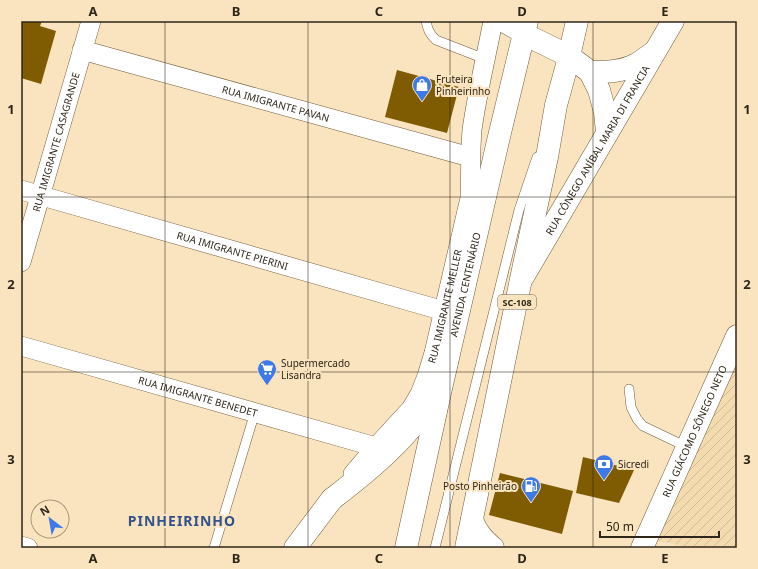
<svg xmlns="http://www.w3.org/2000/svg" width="758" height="569" font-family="'Noto Sans',sans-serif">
  <defs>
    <pattern id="industrial-furrows" width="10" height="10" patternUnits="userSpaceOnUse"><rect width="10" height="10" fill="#f4dbaf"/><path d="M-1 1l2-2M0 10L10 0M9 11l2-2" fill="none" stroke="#d2bc96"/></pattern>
  </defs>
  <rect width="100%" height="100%" fill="#fae4bf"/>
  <!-- industrial -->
  <path fill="url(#industrial-furrows)" d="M737 351V548H692L654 540Z"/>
  <!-- building -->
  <path fill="#7f5b01" d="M21 21H42L40 26 56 31 41 84 21 78Z
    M397 70 459 87 447 133 385 117Z
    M583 457 634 470 619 503 576 493Z
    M500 473 573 491 562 534 489 515Z"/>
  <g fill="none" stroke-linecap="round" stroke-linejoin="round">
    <defs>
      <path id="service" d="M426 21C428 30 429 33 436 40L485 59
        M629 389 631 407 637 419 643 426 687 447
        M214 548 255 412
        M435 548 519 210 537 157"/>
      <g id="minor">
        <path d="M500 21 524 34"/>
        <path id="s1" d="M82 50 470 157"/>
        <path id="s2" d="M21 190 444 311"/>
        <path id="s3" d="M21 262 91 21"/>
        <path id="s4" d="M21 346 376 447"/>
        <path id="s5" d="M353 474 376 447 411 409 420 394 427 376 434 353 470 198C471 175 470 153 472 130 477 94 486 57 493 21"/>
        <path d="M21 546 28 548"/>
      </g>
      <g id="tertiary">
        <path id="s6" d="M642 548 737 336"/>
      </g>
      <g id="secondary">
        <path d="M569 56 590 72 599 90 605 112 607 132"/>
        <path d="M590 72C606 72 622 72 637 64 642 61 648 56 653 53"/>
        <path id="s7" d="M523 277 673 21"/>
        <path d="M472 520C477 533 483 539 493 548"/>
        <path d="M295 548 332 499"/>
      </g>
      <g id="primary">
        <path d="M524 34 569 56"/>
        <path d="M332 499C357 480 382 460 403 437 415 424 426 410 436 397"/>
        <path id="s8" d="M406 548 440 393 498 141 527 21"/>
        <path d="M466 548 521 279 547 157 556 105 567 65 577 21"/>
      </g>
    </defs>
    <!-- service casing -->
    <use href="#service" stroke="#6f5c3b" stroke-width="10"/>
    <!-- minor casing -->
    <use href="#minor" stroke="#6f5c3b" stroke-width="20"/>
    <!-- tertiary casing -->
    <use href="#tertiary" stroke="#6f5c3b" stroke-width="23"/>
    <!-- secondary casing -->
    <use href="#secondary" stroke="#6f5c3b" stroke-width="23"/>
    <!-- primary casing -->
    <use href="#primary" stroke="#6f5c3b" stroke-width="23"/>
    <!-- service -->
    <use href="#service" stroke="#fff" stroke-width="9"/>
    <!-- minor -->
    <use href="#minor" stroke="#fff" stroke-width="19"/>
    <!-- tertiary -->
    <use href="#tertiary" stroke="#fff" stroke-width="22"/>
    <!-- secondary -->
    <use href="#secondary" stroke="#fff" stroke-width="22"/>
    <!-- primary -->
    <use href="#primary" stroke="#fff" stroke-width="22"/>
  </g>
  <!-- grid -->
  <path fill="none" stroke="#2e2618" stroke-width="1" stroke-opacity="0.55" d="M165 21V548M308 21V548M450 21V548M593 21V548M21 197H737M21 372H737"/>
  <!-- icons -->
  <defs>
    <symbol id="shop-pin" viewBox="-11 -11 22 30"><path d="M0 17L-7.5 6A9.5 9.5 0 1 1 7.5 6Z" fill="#3d79e8" stroke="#fae4bf"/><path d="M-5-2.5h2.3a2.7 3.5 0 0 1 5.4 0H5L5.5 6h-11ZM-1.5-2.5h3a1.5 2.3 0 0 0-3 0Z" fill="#fff"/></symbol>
    <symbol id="supermarket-pin" viewBox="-11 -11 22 30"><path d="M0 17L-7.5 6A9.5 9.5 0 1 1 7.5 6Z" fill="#3d79e8" stroke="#fae4bf"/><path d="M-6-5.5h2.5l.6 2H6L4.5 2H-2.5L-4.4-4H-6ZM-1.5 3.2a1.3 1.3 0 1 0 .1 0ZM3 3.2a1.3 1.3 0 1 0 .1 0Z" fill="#fff"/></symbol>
    <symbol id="bank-pin" viewBox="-11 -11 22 30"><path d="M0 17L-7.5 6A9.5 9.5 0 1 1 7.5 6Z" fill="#3d79e8" stroke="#fae4bf"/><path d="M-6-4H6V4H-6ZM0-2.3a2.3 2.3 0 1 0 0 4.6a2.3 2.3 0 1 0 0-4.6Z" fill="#fff"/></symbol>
    <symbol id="fuel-pin" viewBox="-11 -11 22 30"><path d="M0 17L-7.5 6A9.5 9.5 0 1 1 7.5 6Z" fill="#3d79e8" stroke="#fae4bf"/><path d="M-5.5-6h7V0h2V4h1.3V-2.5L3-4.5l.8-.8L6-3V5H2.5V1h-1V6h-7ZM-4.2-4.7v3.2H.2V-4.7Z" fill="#fff"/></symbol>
  </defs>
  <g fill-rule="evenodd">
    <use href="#shop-pin" x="411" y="74" width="22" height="30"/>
    <use href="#supermarket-pin" x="256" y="358" width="22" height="30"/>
    <use href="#bank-pin" x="593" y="453" width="22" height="30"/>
    <use href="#fuel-pin" x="520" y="475" width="22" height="30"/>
  </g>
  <g text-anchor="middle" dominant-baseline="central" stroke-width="4" stroke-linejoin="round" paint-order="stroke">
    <!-- shield labels -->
    <rect fill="#fae4bf" stroke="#6b5f4a" stroke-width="1" x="498" y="295" width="38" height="14" rx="3"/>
    <g font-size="9" font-weight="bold" fill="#2e2618">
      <text x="517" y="302">SC-108</text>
    </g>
    <!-- poi labels -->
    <g font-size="10" fill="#2e2618" stroke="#fae4bf" text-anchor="start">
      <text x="436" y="79">Fruteira<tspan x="436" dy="12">Pinheirinho</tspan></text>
      <text x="281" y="363">Supermercado<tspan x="281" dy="12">Lisandra</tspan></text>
      <text x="618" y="464">Sicredi</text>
      <text x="517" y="486" text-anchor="end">Posto Pinheirão</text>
    </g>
    <!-- street labels -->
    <g font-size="10" fill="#2e2618" stroke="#fae4bf">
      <text stroke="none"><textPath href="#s1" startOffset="201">RUA IMIGRANTE PAVAN</textPath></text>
      <text stroke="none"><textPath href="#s3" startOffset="125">RUA IMIGRANTE CASAGRANDE</textPath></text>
      <text stroke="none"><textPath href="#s7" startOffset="147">RUA CÔNEGO ANÍBAL MARIA DI FRANCIA</textPath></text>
      <text stroke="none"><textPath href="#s2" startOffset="220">RUA IMIGRANTE PIERINI</textPath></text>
      <text stroke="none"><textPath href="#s8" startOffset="270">AVENIDA CENTENÁRIO</textPath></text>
      <text stroke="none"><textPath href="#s5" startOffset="196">RUA IMIGRANTE MELLER</textPath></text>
      <text stroke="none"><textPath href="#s4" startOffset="184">RUA IMIGRANTE BENEDET</textPath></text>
      <text stroke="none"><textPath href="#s6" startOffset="128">RUA GIÁCOMO SÔNEGO NETO</textPath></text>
    </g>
    <!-- district labels -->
    <g font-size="14" font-weight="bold" letter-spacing="1" fill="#33528a" stroke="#fae4bf">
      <text x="182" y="520">PINHEIRINHO</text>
    </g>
  </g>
  <!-- border -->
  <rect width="758" height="569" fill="none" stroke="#fae4bf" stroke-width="44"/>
  <!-- north arrow -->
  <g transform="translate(50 519) rotate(329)"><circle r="19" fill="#fae4bf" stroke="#a8987c"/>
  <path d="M0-3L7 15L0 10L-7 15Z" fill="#3d79e8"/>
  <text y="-6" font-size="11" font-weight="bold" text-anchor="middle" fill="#2e2618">N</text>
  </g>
  <!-- scale -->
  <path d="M600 531v6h119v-6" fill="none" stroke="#2e2618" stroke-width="2"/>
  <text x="606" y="531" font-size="12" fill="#2e2618" stroke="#fae4bf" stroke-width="3" paint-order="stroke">50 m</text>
  <rect x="22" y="22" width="714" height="525" fill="none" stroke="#2e2618" stroke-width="1.5"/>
  <g font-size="13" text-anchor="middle" font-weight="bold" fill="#2e2618">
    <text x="93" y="16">A</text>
    <text x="236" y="16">B</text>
    <text x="379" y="16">C</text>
    <text x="522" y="16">D</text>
    <text x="665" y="16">E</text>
    <text x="11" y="114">1</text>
    <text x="747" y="114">1</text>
    <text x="11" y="289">2</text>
    <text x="747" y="289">2</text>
    <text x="11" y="464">3</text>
    <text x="747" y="464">3</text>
    <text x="93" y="563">A</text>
    <text x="236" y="563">B</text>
    <text x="379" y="563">C</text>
    <text x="522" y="563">D</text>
    <text x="665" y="563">E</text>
  </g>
</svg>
